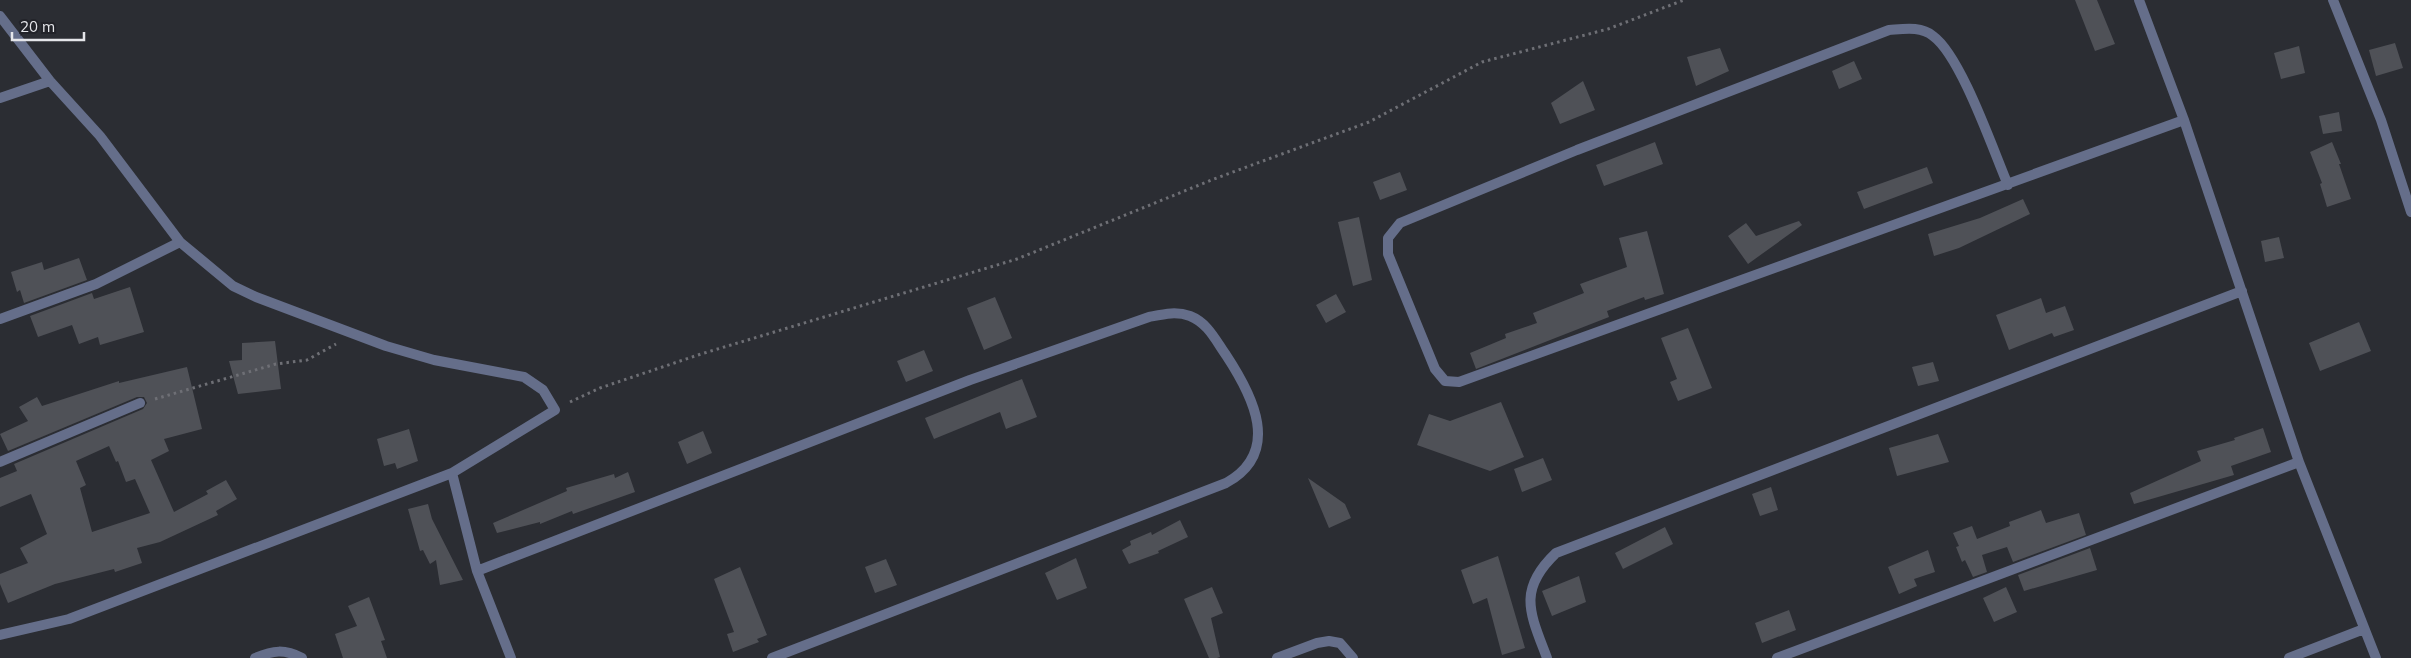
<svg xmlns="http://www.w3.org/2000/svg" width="2411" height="658" font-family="Mulish,sans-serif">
  <rect width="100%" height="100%" fill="#2b2d33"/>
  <!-- building -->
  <path fill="#4f5157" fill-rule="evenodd" d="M2075 0H2097L2115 44 2095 51Z
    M2395 43 2403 68 2376 76 2369 50Z
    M2299 46 2305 73 2281 79 2274 53Z
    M1720 48 1729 71 1696 86 1687 57Z
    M1854 61 1862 79 1839 89 1832 71Z
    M1583 81 1595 110 1560 124 1551 103Z
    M2339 112 2342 131 2323 134 2319 116Z
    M1655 142 1663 164 1604 186 1596 165Z
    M2332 142 2341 164H2339L2351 199 2327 207 2320 184 2322 183 2310 152Z
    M1927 167 1933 183 1864 209 1857 192Z
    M1400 172 1407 190 1380 200 1373 182Z
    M2023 199 2030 214 1959 248 1934 256 1928 234 1980 218Z
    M1359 217 1372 280 1353 286 1338 222Z
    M1799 221 1802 225 1748 264 1728 236 1746 223 1756 236Z
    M1647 231 1664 294 1645 300 1644 297 1607 311 1609 317 1476 369 1470 353 1506 338 1505 334 1537 323 1533 313 1584 293 1580 284 1627 267 1619 238Z
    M2279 237 2284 258 2265 262 2261 241Z
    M79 258 87 280 24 303 20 290 17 292 11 272 42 262 44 270Z
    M130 287 144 332 100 345 98 337 79 344 72 325 38 337 30 316 92 293 94 299Z
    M1336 294 1346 312 1326 323 1316 305Z
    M995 297 1012 338 984 350 967 308Z
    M2041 298 2046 313 2065 306 2074 330 2054 337 2052 333 2009 350 1996 315Z
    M2359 322 2371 351 2320 371 2309 343Z
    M1688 328 1712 388 1678 401 1670 382 1677 379 1661 338Z
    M275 341 281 389 238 394 229 361 242 360V343Z
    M924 350 933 371 906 382 897 361Z
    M1933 362 1939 381 1918 386 1912 367Z
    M187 367 202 429 164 439 169 451 151 460 174 512 208 494 206 491 226 480 237 499 216 511 218 515 160 542 137 548 142 563 115 572 114 569 55 584 8 603 0 584V574L28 563 20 548 47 534 31 494 0 507V478L17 471 14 464 143 409 147 403 144 397H137L8 451 0 434 28 421 19 407 37 397 42 406 119 381V383ZM109 446 116 462 118 461 126 482 135 479 150 513 92 532 80 488 86 485 76 461Z
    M1022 379 1037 417 1006 429 1000 412 934 439 925 418Z
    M1501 402 1524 457 1490 471 1417 445 1429 414 1450 421Z
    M2263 428 2271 452 2231 466 2234 475 2134 504 2130 493 2201 461 2197 451 2235 440 2234 438Z
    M409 429 418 461 397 469 395 463 384 466 377 439Z
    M703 431 712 453 687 464 678 442Z
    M1938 434 1949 462 1897 476 1889 448Z
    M1543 458 1552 480 1522 492 1514 469Z
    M628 472 635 492 573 514 572 511 540 524V522L497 533 493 523 567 491 566 488 614 474 615 478Z
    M1308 478 1345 504 1351 518 1329 528Z
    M1771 487 1778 510 1760 516 1752 494Z
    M428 504 432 519 463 580 440 585 436 560 430 564 423 550 420 551 408 509Z
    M2041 510 2046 523 2079 513 2086 535 2013 562 2007 547 1982 555 1987 572 1973 577 1965 560 1962 562 1956 547 1959 546 1953 533 1972 526 1977 539 2010 526 2009 522Z
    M1180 520 1188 537 1158 551 1159 553 1129 564 1122 550 1131 545 1130 541 1151 532 1152 535Z
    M1665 527 1673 544 1623 569 1615 553Z
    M2090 548 2097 570 2024 591 2018 575Z
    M1928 550 1935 572 1914 579 1917 586 1899 594 1888 567Z
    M1498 556 1525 648 1502 655 1487 598 1473 604 1461 570Z
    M1076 558 1087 588 1057 600 1045 573Z
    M886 559 897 585 875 593 865 567Z
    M740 567 767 635 757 639 759 642 733 652 727 634 734 632 714 579Z
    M1579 576 1586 602 1552 616 1542 591Z
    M1212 587 1223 613 1211 618 1220 657 1217 658H1209L1184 599Z
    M2006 587 2017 612 1994 622 1983 598Z
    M369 597 385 640 381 641 387 658H343L335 634 357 626 348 606Z
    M1789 610 1796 630 1762 643 1755 623Z"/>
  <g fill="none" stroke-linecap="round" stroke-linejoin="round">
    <!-- path -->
    <path stroke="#6e6f75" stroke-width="3" stroke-dasharray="2.5 4" stroke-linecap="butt" d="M155 399 276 364 307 360 336 344
      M570 402 600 388 701 354 1017 259 1214 179 1369 122 1482 62 1608 29 1684 0"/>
    <!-- minor -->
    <path stroke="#656e8a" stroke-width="10" d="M2139 0 2184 120 2299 462 2376 658
      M2333 0 2381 120 2411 212
      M0 16 50 81 100 136 180 242 233 286 256 297 386 346 434 360 524 377 543 390 555 410 452 473 69 619 0 635
      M0 98 50 81
      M2008 185C1993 150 1961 56 1933 36 1921 26 1904 29 1889 30L1577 150 1400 223 1388 238V254L1435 369 1445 381 1459 382 2184 120
      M0 319 96 284 180 242
      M0 462 140 403
      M452 473 477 571 511 658
      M477 571 970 380 1149 317C1164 314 1176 311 1190 316 1208 323 1216 341 1226 355 1253 396 1282 452 1226 483L772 658
      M255 658C273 650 285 649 302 658
      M1277 658 1317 643 1329 641 1340 643 1353 658
      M1547 658C1530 613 1517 590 1556 553L2242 291
      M1777 658 2299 462
      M2289 658 2364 629"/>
  </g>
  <!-- scale -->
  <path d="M12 32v8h72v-8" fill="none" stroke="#e5e6ea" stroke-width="2.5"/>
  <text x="20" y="32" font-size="15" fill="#e5e6ea" stroke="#222329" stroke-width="4" paint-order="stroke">20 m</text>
</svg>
